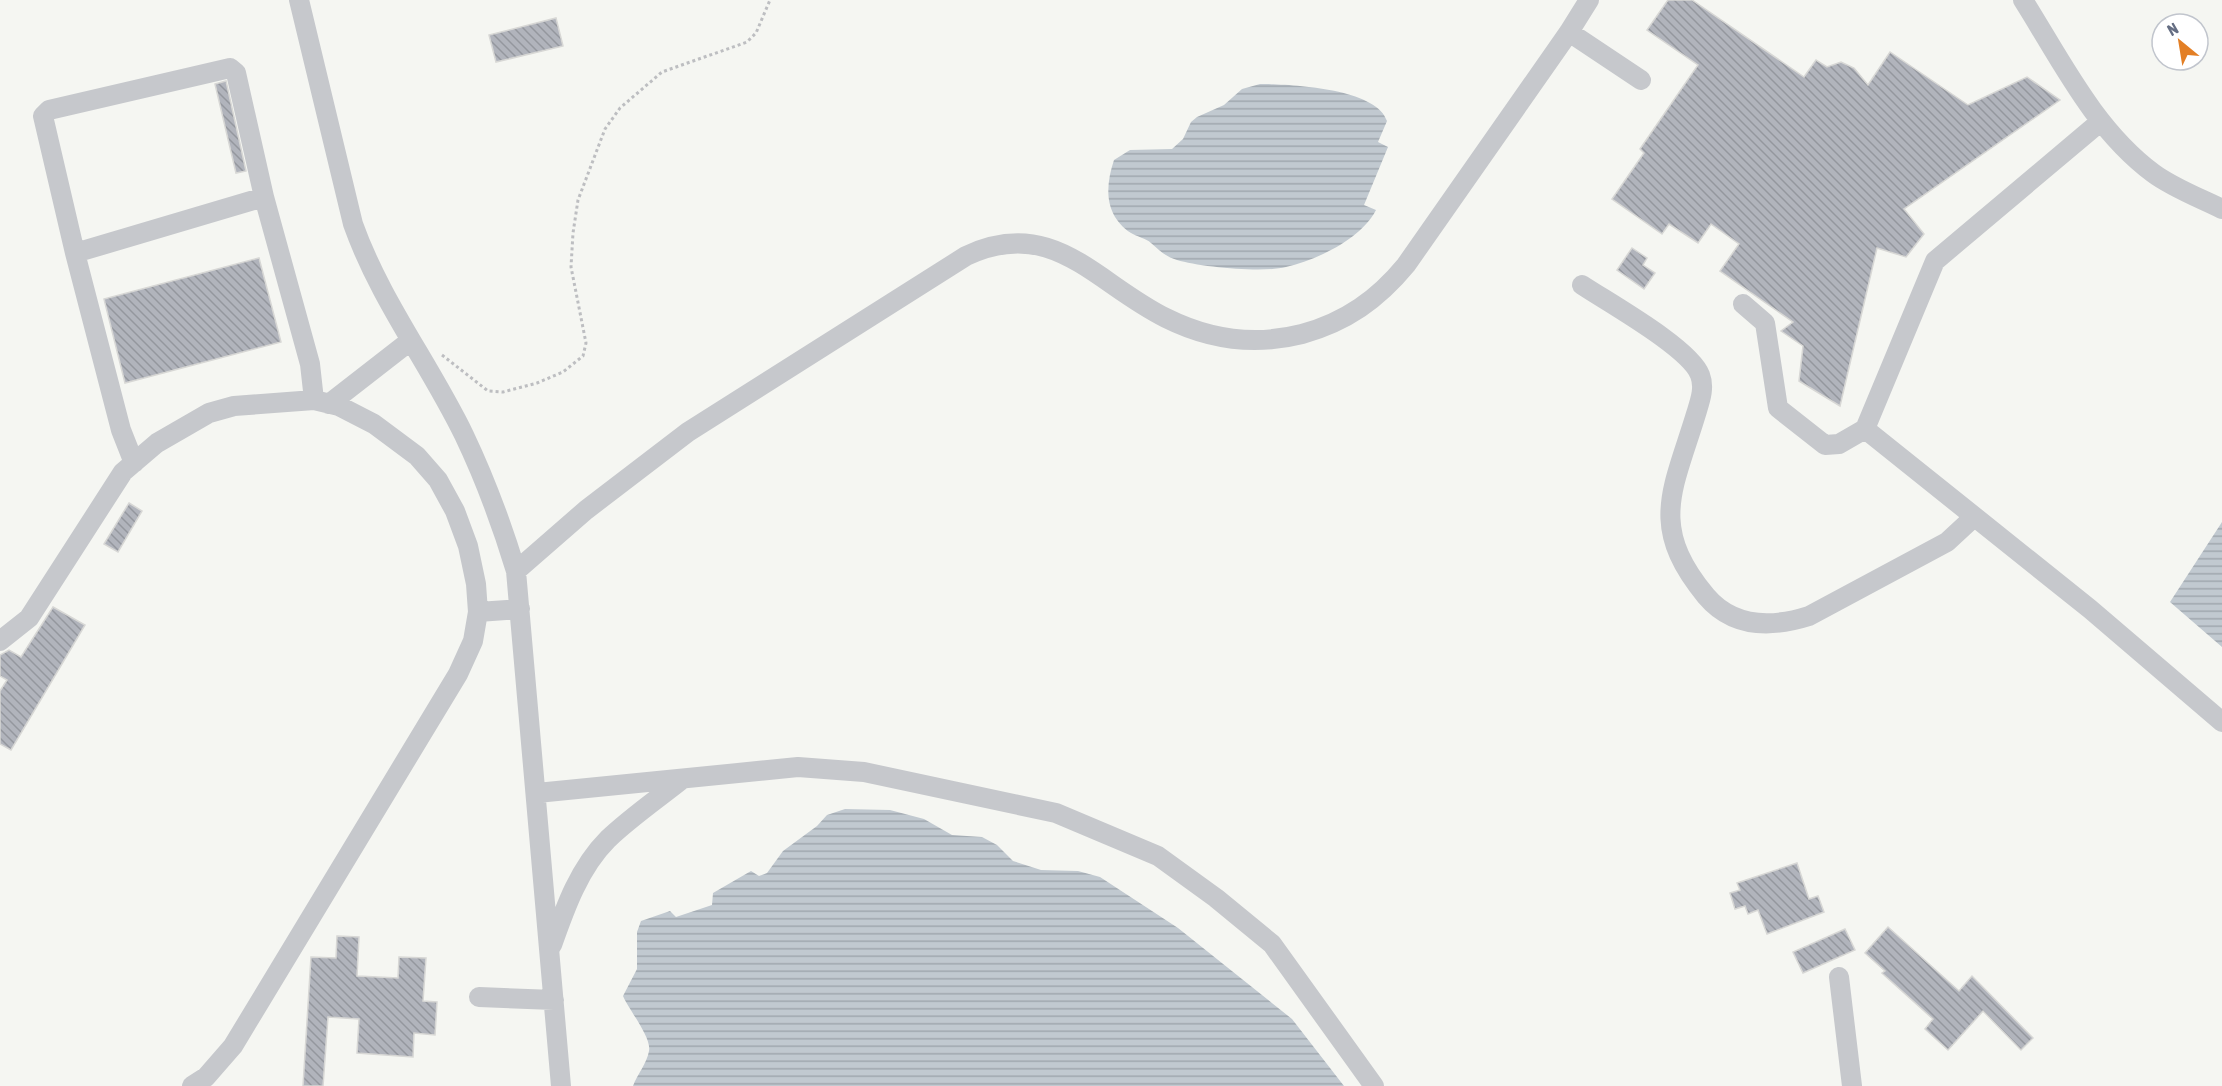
<svg xmlns="http://www.w3.org/2000/svg" width="2222" height="1086" font-family="'Asap Condensed',sans-serif">
  <defs>
    <pattern id="water-rules" width="6" height="5" patternUnits="userSpaceOnUse" patternTransform="scale(1.5)"><rect width="6" height="5" fill="#c1c9d0"/><path d="M0 2.5h6" fill="none" stroke="#a0a7ae"/></pattern>
    <pattern id="building-back-hatch" width="6" height="6" patternUnits="userSpaceOnUse" patternTransform="scale(1.5)"><rect width="6" height="6" fill="#b1b4bc"/><path d="M-1 5l2 2M0 0l6 6M5-1l2 2" fill="none" stroke="#94979e"/></pattern>
  </defs>
  <rect width="100%" height="100%" fill="#f5f6f2"/>
  <!-- water -->
  <path fill="url(#water-rules)" d="M1260 84C1290 84 1377 88 1387 121L1378 142 1388 147 1364 205 1376 210C1361 239 1317 260 1286 267 1263 273 1200 267 1177 260 1166 257 1159 250 1151 243 1146 238 1137 237 1131 233 1104 215 1105 187 1114 160L1130 150 1172 149 1183 139 1191 122 1197 117 1224 105 1242 89Z
    M2222 522V647L2170 602Z
    M845 809 890 810 924 819 952 835 982 837 997 845 1013 861 1041 870 1078 871 1100 877 1178 928 1292 1019 1344 1086H633C637 1075 647 1063 649 1051 652 1038 629 1010 623 996L637 969V932L641 921 670 911 676 917 712 905 713 893 751 871 759 876 767 873 783 851 817 826 827 815Z"/>
  <!-- building -->
  <path fill="url(#building-back-hatch)" stroke="#d7d7d5" stroke-width="1.5" d="M1668 0H1692L1804 77 1816 60 1827 67 1841 62 1854 68 1868 85 1890 52 1968 105 2027 77 2060 100 1904 209 1924 234 1906 257 1877 248 1840 406 1799 381 1803 346 1781 331 1793 322 1720 271 1739 244 1711 224 1698 243 1669 224 1662 234 1612 199 1644 153 1640 149 1698 65 1647 30Z
    M556 18 563 46 496 62 489 35Z
    M226 81 246 171 236 173 215 84Z
    M1632 248 1647 258 1643 265 1655 273 1644 289 1617 270Z
    M259 258 281 342 125 383 104 299Z
    M129 503 142 511 118 552 104 544Z
    M53 607 85 625 11 750 0 744V691L7 680 0 676V655L9 650 21 657Z
    M1797 863 1809 899 1818 896 1824 912 1767 934 1758 910 1748 914 1745 906 1735 909 1730 893 1740 890 1737 883Z
    M1888 927 1959 991 1972 976 2033 1038 2021 1050 1983 1011 1948 1050 1925 1029 1933 1019 1882 973 1885 971 1865 953Z
    M1845 929 1855 950 1803 973 1793 952Z
    M337 936 359 937 357 976 398 978 399 957 426 958 423 1001 437 1002 435 1035 414 1033 413 1057 357 1053 359 1019 328 1017 323 1086H303L311 957 336 958Z"/>
  <g fill="none" stroke-linecap="round" stroke-linejoin="round">
    <!-- path -->
    <path stroke="#bdbec1" stroke-width="3" stroke-dasharray="3 3" stroke-linecap="butt" d="M442 355 488 391 503 392 537 383 563 372 583 356 586 343 571 267 573 233 578 200 605 129 620 108 662 72 747 42 756 33 770 0"/>
    <!-- minor -->
    <path stroke="#c6c8cc" stroke-width="20" d="M299 0 353 224C380 300 429 363 464 435 485 479 502 525 516 571L561 1086
      M2023 0C2061 60 2094 129 2153 173 2173 188 2200 198 2222 209
      M1569 32 1641 80
      M2100 122 1935 261 1865 429 2090 609 2222 722
      M75 253 43 116 49 110 230 68 236 73 264 197
      M1582 285C1609 303 1690 348 1700 375 1705 388 1700 401 1696 414 1673 490 1648 526 1706 596 1733 628 1771 628 1809 616L1947 542 1974 517
      M1743 304 1765 323 1778 408 1825 445 1839 444 1865 429
      M329 404 410 341
      M134 463 121 430 75 253 264 197 310 364 314 400
      M516 571 586 510 688 432 966 256C1053 215 1095 283 1166 318 1210 340 1255 346 1302 334 1346 322 1378 299 1406 265L1569 32 1589 0
      M478 612 520 609
      M0 641 29 618 123 472 157 443 209 413 234 406 314 400 339 406 374 424 417 456 438 480 455 511 468 546 476 584 478 612 473 641 458 674 233 1046 206 1077 192 1086
      M537 793 798 767 864 772 1056 813 1158 856 1216 898 1272 944 1374 1086
      M552 945C565 908 579 868 608 839 630 818 656 800 680 781
      M1839 977 1852 1086
      M479 997 554 1000"/>
  </g>
  <!-- north arrow -->
  <g transform="translate(2180 42) rotate(330)"><circle r="28" fill="#ffffff" stroke="#c1c5cd" stroke-width="1.5"/>
  <path d="M0-4.5L10 22L0 15L-10 22Z" fill="#e37f25"/>
  <text y="-9" font-size="16" font-weight="bold" text-anchor="middle" fill="#656e83">N</text>
  </g>
</svg>
